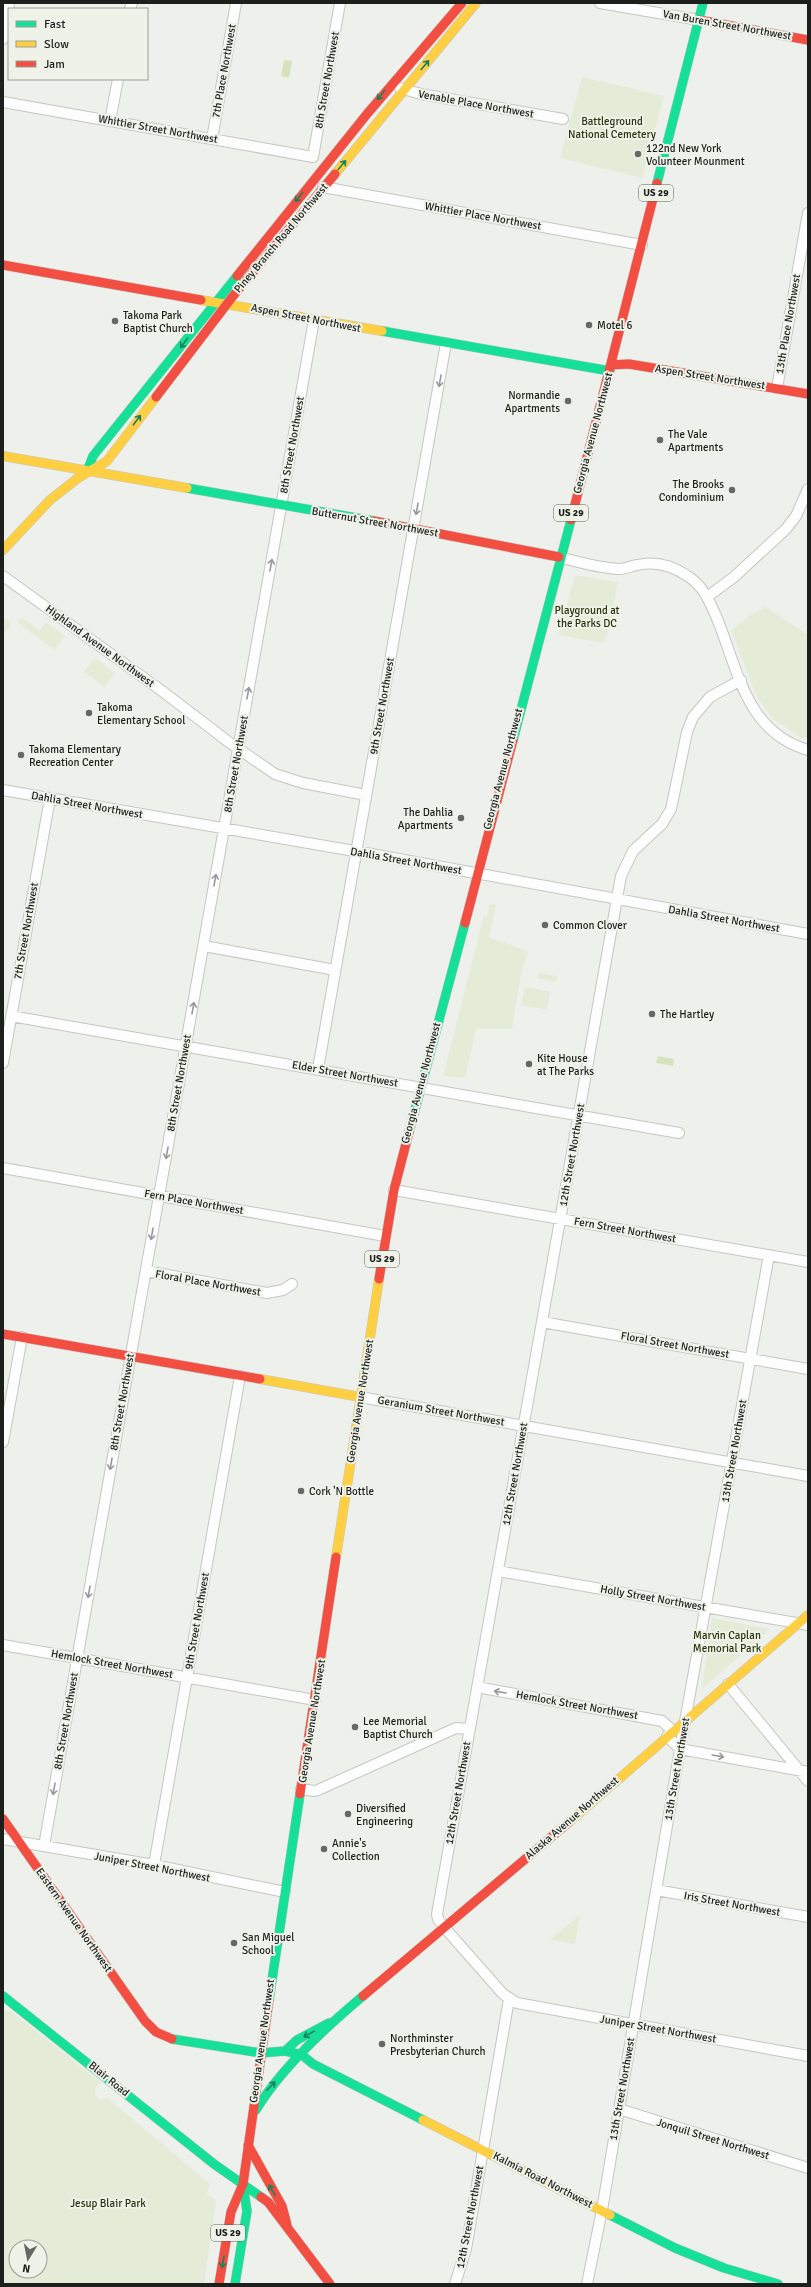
<svg xmlns="http://www.w3.org/2000/svg" width="811" height="2287" font-family="Signika,sans-serif">
  <rect width="100%" height="100%" fill="#eef0eb"/>
  <!-- green -->
  <path fill="#e4ecd8" fill-rule="evenodd" d="M582 77 664 96 642 178 560 158Z
    M575 575 618 582 608 632 603 643 559 635Z
    M765 607 808 635V738H801L773 719 757 697 731 630 752 614Z
    M3 617 12 624 3 635Z
    M21 617 40 631 46 622 65 636 54 650 17 622Z
    M95 658 115 673 105 687 84 672Z
    M490 904 496 905 489 937 528 952 521 974 512 1029H476L465 1078 443 1076 484 915 487 916Z
    M539 973 557 976 556 982 538 979Z
    M525 987 550 992 547 1010 521 1005Z
    M712 1618 770 1629 702 1689Z
    M580 1915 575 1944 550 1940Z
    M3 2009 13 2013 92 2075 101 2082 95 2089V2095L101 2100 108 2098 210 2184 207 2194 216 2201 204 2284H3ZM16 2247H40V2271H16Z"/>
  <!-- water -->
  <path fill="#d4e3bc" d="M284 60 292 61 289 78 281 76Z
    M658 1056 674 1059 673 1066 656 1063Z"/>
  <g fill="none" stroke-linecap="round" stroke-linejoin="round">
    <defs>
      <path id="street" d="M600 3 699 20
        M130 9 132 3
        M3 39 9 3
        M400 88 421 94 563 119
        M3 102 313 157 340 3
        M110 121 118 79
        M212 139 236 3
        M323 187 642 245
        M777 388 808 213
        M559 557C578 562 599 568 619 569 625 569 631 566 637 565 654 561 671 565 686 575 702 584 709 600 716 616 738 668 745 732 808 750
        M3 576 162 691 230 743 275 774 303 783 366 795
        M707 597 734 577 786 529 796 516 808 489
        M741 680 710 697 693 717 687 732 671 809 662 824 633 851 621 876 437 1914 438 1919 444 1927 503 1994 517 2003 808 2056
        M3 790 366 853 808 934
        M204 946 335 970
        M11 1016 679 1133
        M3 1063 50 798
        M318 1069 446 343
        M3 1168 385 1236
        M394 1190 808 1262
        M146 1271 267 1293 283 1290 292 1284
        M542 1322 808 1369
        M360 1397 808 1476
        M3 1442 22 1337
        M498 1571 808 1625
        M3 1645 315 1700
        M728 1684 808 1781
        M477 1687 662 1721 673 1731
        M667 1736 680 1749 808 1772
        M301 1789 314 1791 318 1790 456 1728 470 1729
        M3 1839 154 1865 285 1892
        M44 1846 314 320
        M154 1865 240 1376
        M656 1890 808 1917
        M619 2109 808 2168
        M455 2284 466 2249 509 1999
        M587 2284 602 2210 680 1749 769 1255"/>
      <path id="fast" d="M657 183 703 3
        M382 331 610 371
        M87 471 93 456 237 276
        M187 488 374 521
        M513 740 571 520
        M409 1132 465 923
        M3 1996 214 2164 261 2197
        M269 2000 300 1794
        M172 2039 261 2053 285 2051 302 2055 313 2064 423 2120
        M285 2051 297 2040 329 2023
        M256 2110C281 2068 326 2027 363 1996
        M610 2215 675 2248 724 2268 778 2284
        M235 2284 247 2211 243 2185"/>
      <path id="slow" d="M335 174 476 3
        M201 300 382 331
        M3 456 187 488
        M3 550 50 500 78 478 107 461 156 397
        M260 1379 360 1397
        M336 1557 379 1279
        M568 1823 808 1615
        M423 2120 610 2215"/>
      <path id="jam" d="M699 20 808 40
        M3 265 201 300
        M237 276 367 114 462 3
        M611 365 629 364 808 394
        M156 397 233 296 335 174
        M571 520 657 183
        M374 521 559 557
        M465 923 513 740
        M379 1279 394 1190 409 1132
        M3 1334 260 1379
        M300 1794 336 1557
        M3 1819 145 2021 156 2032 172 2039
        M363 1996 568 1823
        M248 2145 282 2206 287 2225
        M261 2197 268 2202 330 2284
        M219 2284 231 2212 243 2184 269 2000"/>
    </defs>
    <!-- street casing -->
    <use href="#street" stroke="#c4c6c2" stroke-width="12"/>
    <!-- fast casing -->
    <use href="#fast" stroke="#c4c6c2" stroke-width="10"/>
    <!-- slow casing -->
    <use href="#slow" stroke="#c4c6c2" stroke-width="10"/>
    <!-- jam casing -->
    <use href="#jam" stroke="#c4c6c2" stroke-width="10"/>
    <!-- street -->
    <use href="#street" stroke="#fcfdfc" stroke-width="10"/>
    <!-- fast -->
    <use href="#fast" stroke="#16e098" stroke-width="9"/>
    <!-- slow -->
    <use href="#slow" stroke="#ffcf43" stroke-width="9"/>
    <!-- jam -->
    <use href="#jam" stroke="#f24e42" stroke-width="9"/>
  </g>
  <!-- one-way arrows -->
  <defs><path id="oneway-shaft" d="M-6 0H5M1.5-3L5.5 0L1.5 3" fill="none" stroke-width="1.6" stroke-linecap="round" stroke-linejoin="round"/></defs>
  <g stroke="#1a805a">
    <use href="#oneway-shaft" transform="translate(425 65) rotate(-50)"/>
    <use href="#oneway-shaft" transform="translate(381 95) rotate(129)"/>
    <use href="#oneway-shaft" transform="translate(342 165) rotate(-50)"/>
    <use href="#oneway-shaft" transform="translate(299 197) rotate(129)"/>
    <use href="#oneway-shaft" transform="translate(184 343) rotate(127)"/>
    <use href="#oneway-shaft" transform="translate(137 420) rotate(-53)"/>
    <use href="#oneway-shaft" transform="translate(309 2034) rotate(151)"/>
    <use href="#oneway-shaft" transform="translate(271 2086) rotate(-45)"/>
    <use href="#oneway-shaft" transform="translate(272 2190) rotate(-122)"/>
    <use href="#oneway-shaft" transform="translate(223 2262) rotate(100)"/>
  </g>
  <g stroke="#989997">
    <use href="#oneway-shaft" transform="translate(440 381) rotate(100)"/>
    <use href="#oneway-shaft" transform="translate(417 509) rotate(100)"/>
    <use href="#oneway-shaft" transform="translate(271 565) rotate(-79)"/>
    <use href="#oneway-shaft" transform="translate(248 693) rotate(-80)"/>
    <use href="#oneway-shaft" transform="translate(215 880) rotate(-80)"/>
    <use href="#oneway-shaft" transform="translate(193 1008) rotate(-80)"/>
    <use href="#oneway-shaft" transform="translate(167 1153) rotate(100)"/>
    <use href="#oneway-shaft" transform="translate(152 1234) rotate(100)"/>
    <use href="#oneway-shaft" transform="translate(111 1464) rotate(100)"/>
    <use href="#oneway-shaft" transform="translate(89 1592) rotate(100)"/>
    <use href="#oneway-shaft" transform="translate(500 1692) rotate(-170)"/>
    <use href="#oneway-shaft" transform="translate(718 1756) rotate(10)"/>
    <use href="#oneway-shaft" transform="translate(54 1789) rotate(100)"/>
  </g>
  <!-- markers -->
  <g fill="#666864" stroke="#eef2e9" stroke-width="1.5">
    <circle cx="638" cy="154" r="4"/>
    <circle cx="115" cy="321" r="4"/>
    <circle cx="589" cy="325" r="4"/>
    <circle cx="568" cy="401" r="4"/>
    <circle cx="660" cy="440" r="4"/>
    <circle cx="732" cy="490" r="4"/>
    <circle cx="89" cy="713" r="4"/>
    <circle cx="21" cy="755" r="4"/>
    <circle cx="461" cy="818" r="4"/>
    <circle cx="545" cy="925" r="4"/>
    <circle cx="652" cy="1014" r="4"/>
    <circle cx="529" cy="1064" r="4"/>
    <circle cx="301" cy="1491" r="4"/>
    <circle cx="355" cy="1727" r="4"/>
    <circle cx="348" cy="1814" r="4"/>
    <circle cx="324" cy="1849" r="4"/>
    <circle cx="234" cy="1943" r="4"/>
    <circle cx="382" cy="2044" r="4"/>
  </g>
  <g text-anchor="middle" dominant-baseline="central" stroke-width="4" stroke-linejoin="round" paint-order="stroke">
    <!-- shield labels -->
    <g fill="#eef2e9" stroke="#5c5e5a" stroke-width="1">
      <rect x="639" y="185" width="34" height="16" rx="3"/>
      <rect x="554" y="505" width="34" height="16" rx="3"/>
      <rect x="365" y="1251" width="34" height="16" rx="3"/>
      <rect x="211" y="2225" width="34" height="16" rx="3"/>
    </g>
    <g font-size="10" font-weight="bold" fill="#1d1f1c">
      <text x="656" y="193">US 29</text>
      <text x="571" y="513">US 29</text>
      <text x="382" y="1259">US 29</text>
      <text x="228" y="2233">US 29</text>
    </g>
    <!-- street labels -->
    <g font-size="11" fill="#1d1f1c" stroke="#eef2e9">
      <text transform="translate(727 25) rotate(10)">Van Buren Street Northwest</text>
      <text transform="translate(224 71) rotate(-80)">7th Place Northwest</text>
      <text transform="translate(327 80) rotate(-80)">8th Street Northwest</text>
      <text transform="translate(476 104) rotate(10)">Venable Place Northwest</text>
      <text transform="translate(158 129) rotate(10)">Whittier Street Northwest</text>
      <text transform="translate(483 216) rotate(10)">Whittier Place Northwest</text>
      <text transform="translate(281 238) rotate(-50)">Piney Branch Road Northwest</text>
      <text transform="translate(306 318) rotate(11)">Aspen Street Northwest</text>
      <text transform="translate(788 324) rotate(-80)">13th Place Northwest</text>
      <text transform="translate(710 377) rotate(9)">Aspen Street Northwest</text>
      <text transform="translate(593 433) rotate(-75)">Georgia Avenue Northwest</text>
      <text transform="translate(292 445) rotate(-80)">8th Street Northwest</text>
      <text transform="translate(375 522) rotate(10)">Butternut Street Northwest</text>
      <text transform="translate(100 646) rotate(36)">Highland Avenue Northwest</text>
      <text transform="translate(382 706) rotate(-80)">9th Street Northwest</text>
      <text transform="translate(236 764) rotate(-80)">8th Street Northwest</text>
      <text transform="translate(503 769) rotate(-75)">Georgia Avenue Northwest</text>
      <text transform="translate(87 805) rotate(10)">Dahlia Street Northwest</text>
      <text transform="translate(406 861) rotate(10)">Dahlia Street Northwest</text>
      <text transform="translate(724 919) rotate(10)">Dahlia Street Northwest</text>
      <text transform="translate(26 931) rotate(-80)">7th Street Northwest</text>
      <text transform="translate(345 1074) rotate(10)">Elder Street Northwest</text>
      <text transform="translate(179 1083) rotate(-80)">8th Street Northwest</text>
      <text transform="translate(421 1083) rotate(-75)">Georgia Avenue Northwest</text>
      <text transform="translate(572 1155) rotate(-80)">12th Street Northwest</text>
      <text transform="translate(194 1202) rotate(10)">Fern Place Northwest</text>
      <text transform="translate(625 1230) rotate(10)">Fern Street Northwest</text>
      <text transform="translate(208 1283) rotate(10)">Floral Place Northwest</text>
      <text transform="translate(675 1345) rotate(10)">Floral Street Northwest</text>
      <text transform="translate(360 1401) rotate(-81)">Georgia Avenue Northwest</text>
      <text transform="translate(122 1402) rotate(-80)">8th Street Northwest</text>
      <text transform="translate(441 1411) rotate(10)">Geranium Street Northwest</text>
      <text transform="translate(734 1451) rotate(-80)">13th Street Northwest</text>
      <text transform="translate(515 1474) rotate(-80)">12th Street Northwest</text>
      <text transform="translate(653 1598) rotate(10)">Holly Street Northwest</text>
      <text transform="translate(197 1621) rotate(-80)">9th Street Northwest</text>
      <text transform="translate(112 1664) rotate(10)">Hemlock Street Northwest</text>
      <text transform="translate(577 1705) rotate(10)">Hemlock Street Northwest</text>
      <text transform="translate(66 1721) rotate(-80)">8th Street Northwest</text>
      <text transform="translate(312 1721) rotate(-81)">Georgia Avenue Northwest</text>
      <text transform="translate(677 1769) rotate(-80)">13th Street Northwest</text>
      <text transform="translate(458 1793) rotate(-80)">12th Street Northwest</text>
      <text transform="translate(572 1818) rotate(-41)">Alaska Avenue Northwest</text>
      <text transform="translate(152 1867) rotate(11)">Juniper Street Northwest</text>
      <text transform="translate(732 1904) rotate(10)">Iris Street Northwest</text>
      <text transform="translate(74 1920) rotate(55)">Eastern Avenue Northwest</text>
      <text transform="translate(658 2029) rotate(10)">Juniper Street Northwest</text>
      <text transform="translate(262 2041) rotate(-82)">Georgia Avenue Northwest</text>
      <text transform="translate(109 2079) rotate(39)">Blair Road</text>
      <text transform="translate(622 2089) rotate(-80)">13th Street Northwest</text>
      <text transform="translate(713 2139) rotate(17)">Jonquil Street Northwest</text>
      <text transform="translate(543 2180) rotate(27)">Kalmia Road Northwest</text>
      <text transform="translate(470 2217) rotate(-79)">12th Street Northwest</text>
    </g>
    <!-- park labels -->
    <g font-size="11" fill="#28350d" stroke="#eef2e9">
      <text x="612" y="121">Battleground<tspan x="612" dy="13">National Cemetery</tspan></text>
      <text x="587" y="610">Playground at<tspan x="587" dy="13">the Parks DC</tspan></text>
      <text x="727" y="1635">Marvin Caplan<tspan x="727" dy="13">Memorial Park</tspan></text>
      <text x="108" y="2203">Jesup Blair Park</text>
    </g>
    <!-- poi labels -->
    <g font-size="11" fill="#1d1f1c" stroke="#eef2e9" text-anchor="start">
      <text x="646" y="148">122nd New York<tspan x="646" dy="13">Volunteer Mounment</tspan></text>
      <text x="123" y="315">Takoma Park<tspan x="123" dy="13">Baptist Church</tspan></text>
      <text x="597" y="325">Motel 6</text>
      <text x="560" y="395" text-anchor="end">Normandie<tspan x="560" dy="13">Apartments</tspan></text>
      <text x="668" y="434">The Vale<tspan x="668" dy="13">Apartments</tspan></text>
      <text x="724" y="484" text-anchor="end">The Brooks<tspan x="724" dy="13">Condominium</tspan></text>
      <text x="97" y="707">Takoma<tspan x="97" dy="13">Elementary School</tspan></text>
      <text x="29" y="749">Takoma Elementary<tspan x="29" dy="13">Recreation Center</tspan></text>
      <text x="453" y="812" text-anchor="end">The Dahlia<tspan x="453" dy="13">Apartments</tspan></text>
      <text x="553" y="925">Common Clover</text>
      <text x="660" y="1014">The Hartley</text>
      <text x="537" y="1058">Kite House<tspan x="537" dy="13">at The Parks</tspan></text>
      <text x="309" y="1491">Cork 'N Bottle</text>
      <text x="363" y="1721">Lee Memorial<tspan x="363" dy="13">Baptist Church</tspan></text>
      <text x="356" y="1808">Diversified<tspan x="356" dy="13">Engineering</tspan></text>
      <text x="332" y="1843">Annie's<tspan x="332" dy="13">Collection</tspan></text>
      <text x="242" y="1937">San Miguel<tspan x="242" dy="13">School</tspan></text>
      <text x="390" y="2038">Northminster<tspan x="390" dy="13">Presbyterian Church</tspan></text>
    </g>
  </g>
  <!-- border -->
  <rect width="811" height="2287" fill="none" stroke="#1d1f1c" stroke-width="8"/>
  <!-- legend -->
  <rect x="8" y="8" width="140" height="72" fill="#eef2e9" stroke="#9a9e97"/>
  <rect x="16" y="21" width="20" height="6" fill="#16e098" stroke="#9a9e97"/>
  <text x="44" y="28" font-size="12" fill="#1d1f1c">Fast</text>
  <rect x="16" y="41" width="20" height="6" fill="#ffcf43" stroke="#9a9e97"/>
  <text x="44" y="48" font-size="12" fill="#1d1f1c">Slow</text>
  <rect x="16" y="61" width="20" height="6" fill="#f24e42" stroke="#9a9e97"/>
  <text x="44" y="68" font-size="12" fill="#1d1f1c">Jam</text>
  <!-- north arrow -->
  <g transform="translate(28 2259) rotate(190)"><circle r="19" fill="#eef2e9" stroke="#9a9e97"/>
  <path d="M0-3L7 15L0 10L-7 15Z" fill="#666864"/>
  <text y="-6" font-size="11" font-weight="bold" text-anchor="middle" fill="#1d1f1c">N</text>
  </g>
</svg>
